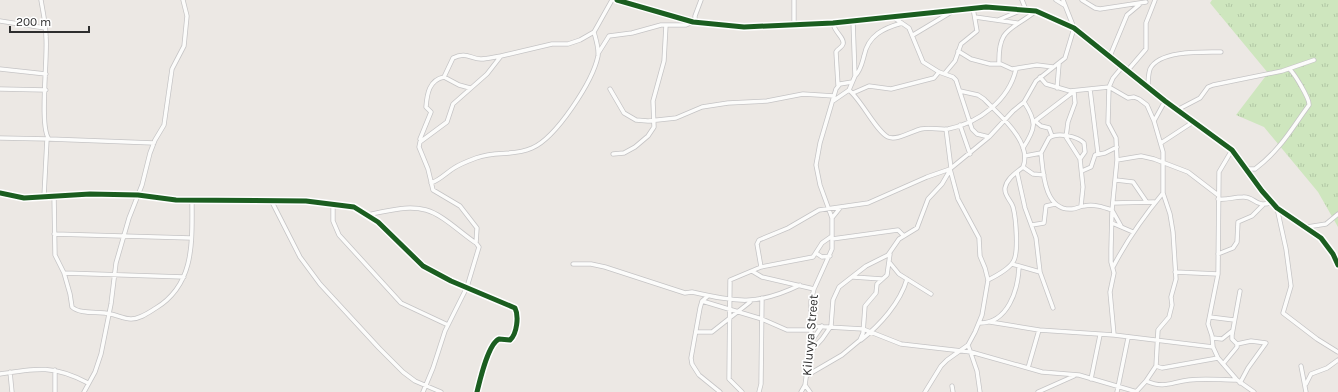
<svg xmlns="http://www.w3.org/2000/svg" width="1338" height="392" font-family="Karla,sans-serif">
  <defs>
    <pattern id="grass-tufts" width="24" height="20" patternUnits="userSpaceOnUse"><rect width="24" height="20" fill="#cee6be"/><path d="M3 7l-1-3M5 7V3M7 7l1-3M15 17l-1-3M17 17v-4M19 17l1-3" fill="none" stroke="#b1c6a4"/></pattern>
  </defs>
  <rect width="100%" height="100%" fill="#ece8e4"/>
  <!-- grass -->
  <path fill="url(#grass-tufts)" d="M1212 0H1338V227L1318 192 1264 127 1236 115 1268 73 1210 3Z"/>
  <g fill="none" stroke-linecap="round" stroke-linejoin="round">
    <defs>
      <path id="minor" d="M41 0C43 12 46 25 46 37 48 57 39 127 49 139L154 143
        M617 0 693 22 744 27 833 23 986 7 1036 11 1074 28 1165 101 1232 150 1262 191 1277 208 1321 238 1333 254 1338 265
        M794 0V25
        M1022 0 1026 10
        M1056 0 1064 5
        M1082 0 1095 8 1100 9 1146 2
        M893 17 909 28 923 62 939 72 953 77 956 80 972 129 977 134 989 137
        M975 17 1017 23
        M998 20 1022 10
        M0 21 45 28
        M695 22V16L701 0
        M833 23C834 32 845 38 843 44 842 48 838 48 836 52L838 85
        M913 35 953 11
        M958 51 971 59 990 64H1001L1012 69 1037 65 1053 67
        M599 52 609 36 632 33 661 25H686L693 22
        M1110 56 1127 15 1139 5
        M999 64C998 27 1011 31 1036 11
        M0 69 46 74
        M1128 70 1146 49V23L1155 0
        M945 73 955 61 961 44 977 31 973 8
        M855 76C861 70 862 63 864 56 868 35 884 28 902 23
        M1040 77 1046 84 1070 91 1109 87 1128 98 1134 97 1139 99 1147 105 1154 121
        M470 88 459 85 444 77 453 58C466 51 471 59 481 59 488 59 494 57 501 56
        M1057 88 1059 64
        M1148 88C1148 82 1148 75 1150 69 1159 50 1203 52 1221 52
        M0 89 46 90
        M610 89 624 113 636 120 648 121 676 118 702 107 728 103 767 101 803 94 834 96
        M1090 89 1098 154
        M849 90C862 101 876 131 888 137 897 141 912 131 921 129 930 127 940 130 948 129 979 123 1009 100 1016 69
        M960 91 978 95 984 99C999 115 1033 142 1023 167 1016 173 1007 178 1005 188 1004 196 1011 200 1013 207 1016 218 1019 254 1013 262 1008 270 996 276 988 280
        M1074 92 1075 103 1068 122 1066 137 1080 159 1083 187 1081 206
        M853 93 869 86 891 89 934 78 939 72
        M833 101 849 90 855 76 853 21
        M1177 110 1200 98 1208 87 1213 85 1282 71 1314 60
        M1035 121 1073 92
        M1035 121 1041 126 1049 128 1052 136
        M960 125 970 154
        M946 129 951 168
        M0 138 49 139
        M420 139 431 112 426 107C427 94 429 80 444 77
        M1161 143 1193 122
        M1023 148C1036 128 1037 122 1024 102
        M1232 150 1219 172 1218 274 1208 324 1212 336 1213 347 1218 358 1237 380 1254 392
        M1041 153C1043 172 1044 211 1072 209 1076 209 1080 206 1084 206 1094 204 1103 207 1112 210L1121 226
        M613 154 624 153 635 147 648 136 654 127 653 101 664 61 666 25
        M1025 156 1041 153 1049 138C1057 132 1077 136 1084 143L1085 152 1080 159
        M1117 160 1141 156 1154 159 1188 172 1218 195
        M1023 167 1033 174 1044 175
        M1247 169H1255C1281 149 1290 131 1309 105 1310 99 1293 71 1289 69
        M1082 171 1091 167 1095 155 1105 153 1117 147
        M1017 172 1025 208 1036 238 1040 272 1053 308
        M1116 180 1133 182 1146 201
        M431 183C440 180 446 173 454 168 460 164 468 161 476 158 497 150 511 157 532 148 556 138 593 81 598 56 599 48 596 40 594 32
        M0 193 24 198 90 194 138 195 176 200 306 201 354 207 378 222 423 266 451 281 515 308C519 316 517 334 510 340L499 339C488 344 480 380 477 392
        M54 195 55 255 64 273 70 294 72 307C81 315 99 311 110 314 117 315 124 319 131 319 140 319 148 313 156 308 195 284 192 242 192 201
        M44 196 47 139
        M1218 199C1228 200 1233 197 1243 197 1255 196 1255 209 1273 202
        M272 202 300 257 320 284 379 348 403 372 415 381 441 392
        M1113 203 1154 202
        M333 204V221L339 235 401 303 448 325
        M1277 208 1286 249 1291 286 1283 313 1317 339 1338 352
        M367 215C386 211 407 205 426 210 442 214 462 234 476 243L479 247 467 287 445 331 433 368 423 392
        M832 218 840 208
        M1112 223 1133 232
        M1032 225 1044 223 1046 206 1055 204
        M1307 227 1326 224 1338 214
        M54 234 191 238
        M832 239 898 230 904 236
        M476 243 477 228 460 206 433 190 428 169 419 147 420 142 447 122 453 104 487 74 501 56 552 44H568L580 40 594 32 612 0
        M816 253 822 257 830 256
        M1218 254 1233 248 1237 242 1238 222 1252 216 1263 205
        M890 263 899 274 931 294
        M573 264H591L605 267 685 293 692 292C737 302 757 306 800 285
        M1012 264 1040 272
        M761 267 757 244 759 240 788 228 819 210 868 203 927 177 950 169
        M1113 267C1127 240 1144 216 1163 193V152L1154 121 1165 101
        M752 271 762 277 814 289
        M1175 272 1218 274
        M64 273 184 277
        M853 277 882 279
        M708 296 702 301 700 308 691 358 692 364 699 375 720 392
        M702 301 762 319 787 330H810
        M1210 317 1234 320
        M990 322 1039 330 1114 335 1213 347
        M980 323C1008 323 1018 290 1019 267
        M810 326 863 329 901 344 971 352 1042 372 1079 375 1137 392
        M696 332H712L750 302
        M1114 335 1110 292 1114 273 1111 262V249L1112 210 1117 160 1116 138 1108 123 1109 87 1113 78 1123 66
        M1213 338 1222 339 1232 331
        M861 340C880 325 900 303 907 279
        M811 342 822 326
        M1237 344 1251 341 1266 343 1248 368 1240 383
        M968 345 977 371 980 392
        M810 352 822 339 831 326 833 300 839 287 866 266 888 255 899 239 917 228 928 199 942 184 949 172
        M1223 364 1237 347V344L1232 339V335L1240 291
        M1156 366 1162 368 1218 358
        M1301 366 1306 392
        M1028 368 1039 330
        M10 372 12 392
        M0 374C37 368 54 365 88 383
        M806 376 842 355 860 340 863 333 865 306 876 293 877 284 887 275 890 254
        M1091 379 1100 335
        M1146 381C1165 389 1171 382 1189 380 1205 378 1221 380 1237 380
        M1306 384 1311 374 1327 368 1338 360
        M805 385 810 392
        M952 386 953 392
        M55 392V370
        M84 392 95 372 101 354 111 304 116 263 129 218 142 185 150 153 155 140 164 125 172 69 184 46 187 16 183 0
        M742 392 729 379 730 280 761 267 813 257 822 243 832 236
        M759 392 761 384 762 298
        M801 392 805 385 811 343V301L814 289 832 249V218L820 185 816 165 820 143 836 89 840 84 852 82
        M925 392 941 366 947 360 968 345 975 332 982 315 988 280 985 268 980 256 979 238 958 199 950 169 989 137 1013 111 1024 102 1036 81 1065 58 1074 28 1063 0
        M1038 392 1074 376
        M1117 392 1128 338
        M1136 392 1146 381 1156 366 1158 330 1169 317 1172 305 1171 297 1176 279 1173 232 1170 214 1163 193"/>
    </defs>
    <!-- minor casing -->
    <use href="#minor" stroke="#c5c4c5" stroke-width="5"/>
    <!-- minor -->
    <use href="#minor" stroke="#fcfcfb" stroke-width="3.5"/>
    <defs>
      <path id="cycleway" d="M617 0 693 22 744 27 833 23 986 7 1036 11 1074 28 1165 101 1232 150 1262 191 1277 208 1321 238 1333 254 1338 265
        M0 193 24 198 90 194 138 195 176 200 306 201 354 207 378 222 423 266 451 281 515 308C519 316 517 334 510 340L499 339C488 344 480 380 477 392"/>
    </defs>
    <!-- cycleway casing -->
    <use href="#cycleway" stroke="#fff" stroke-width="8"/>
    <!-- cycleway -->
    <use href="#cycleway" stroke="#1b5e20" stroke-width="5"/>
  </g>
  <g text-anchor="middle" dominant-baseline="central" stroke-width="3.5" stroke-linejoin="round" paint-order="stroke">
    <!-- street labels -->
    <g font-size="13" fill="#2e2e2e" stroke="#fff">
      <text transform="translate(810 335) rotate(-85)">Kiluvya Street</text>
    </g>
  </g>
  <!-- scale -->
  <path d="M10 26v6h79v-6" fill="none" stroke="#2e2e2e" stroke-width="2"/>
  <text x="16" y="26" font-size="12" fill="#2e2e2e" stroke="#ffffff" stroke-width="3" paint-order="stroke">200 m</text>
</svg>
